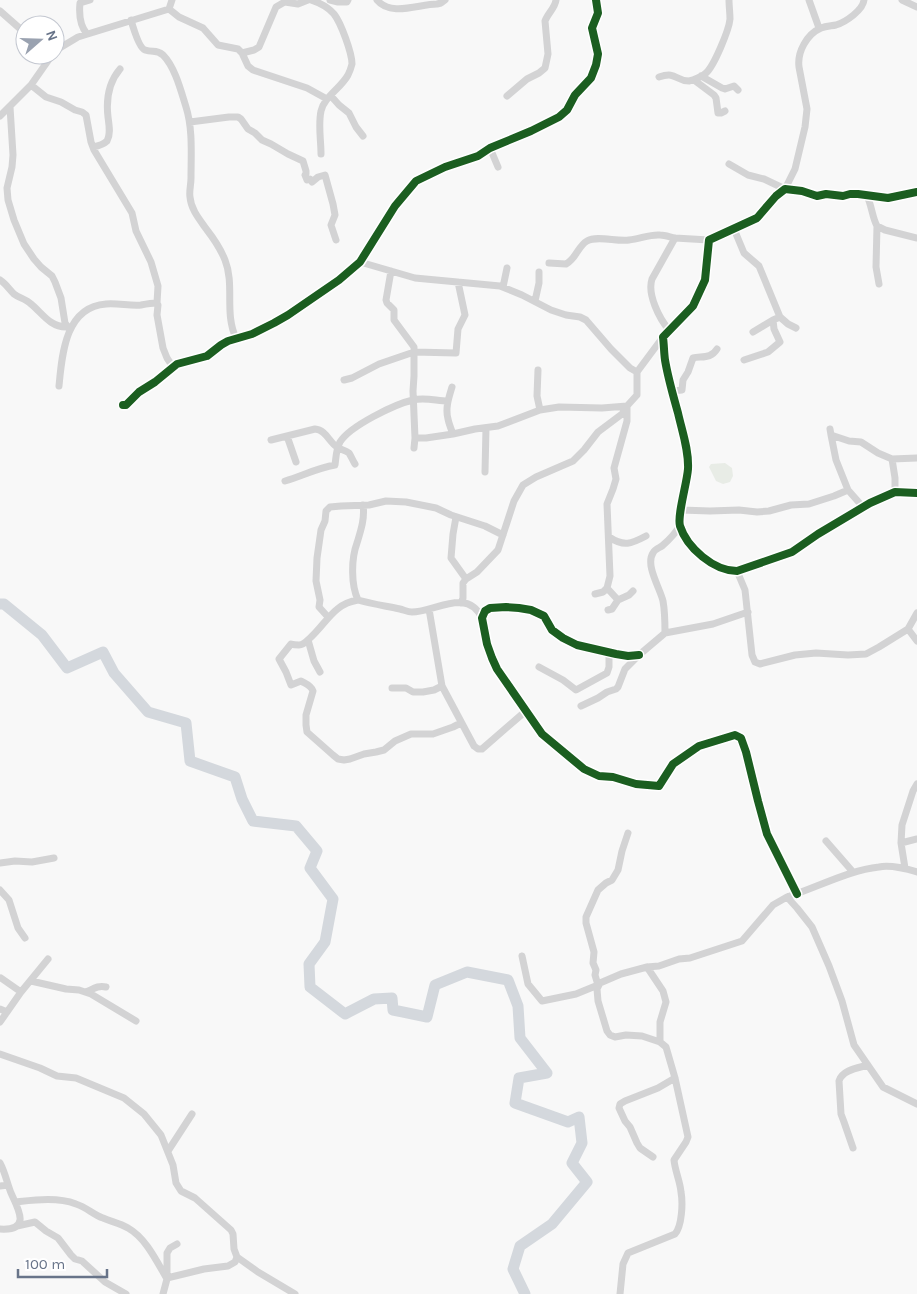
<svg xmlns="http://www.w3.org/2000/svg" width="917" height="1294" font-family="Karla,sans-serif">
  <rect width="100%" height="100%" fill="#f8f8f8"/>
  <!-- green -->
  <path fill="#e8ece6" d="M725 463 732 468 733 476 730 482 723 484 716 481 709 467 711 464Z"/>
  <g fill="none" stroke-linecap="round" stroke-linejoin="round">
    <!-- river -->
    <path stroke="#d4d8dd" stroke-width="11" d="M0 604H4L42 635 67 668 103 652 114 673 148 712 186 723 190 761 235 777 242 799 253 821 296 826 317 851 310 868 333 899 325 942 309 964 310 987 345 1014 374 999 392 998 393 1010 427 1017 435 985 467 972 508 980 518 1006 520 1038 547 1073 519 1078 515 1103 568 1122 579 1117 582 1143 572 1163 587 1182 552 1224 520 1246 513 1269 525 1294"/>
    <!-- minor -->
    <path stroke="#d3d3d4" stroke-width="7" d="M311 0C320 3 328 7 334 14 341 23 352 53 352 64 351 68 350 71 348 75 341 88 324 97 321 111 318 125 321 140 321 154
      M330 0 338 2H347L348 0
      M377 0C391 17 419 4 437 4L441 3 445 0
      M809 0 819 28
      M902 0 917 7
      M285 2 298 4 308 0
      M169 9 179 17 203 28 218 45 238 49 242 53 254 50 259 47 276 7 288 0
      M0 11 25 33
      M131 20C133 27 139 48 145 50 153 53 156 49 163 55 175 67 181 91 186 107 193 129 191 155 191 178 191 185 189 191 190 197 191 210 200 220 207 230 214 239 221 250 225 260 235 285 224 313 236 338
      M87 34C80 26 79 13 80 3L90 0
      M55 52 58 49 78 37 169 9 172 0
      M242 53 248 66 253 70 307 88 327 99
      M701 76 722 88 725 89 734 86 738 90
      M659 77C677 71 675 81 689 81 694 80 703 76 706 73 714 66 729 30 730 19 730 13 729 6 729 0
      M694 80 714 95 716 98 718 113H721L725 111
      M31 85 46 97 61 102 75 110 82 112 86 115 91 142 94 150 132 213 136 231 151 262 158 286 157 303 158 305 157 315 163 348 167 358 173 367
      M331 96 339 105 349 113 356 127 363 136
      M507 96 527 79 539 73 545 68 548 54 545 21C548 13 555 8 556 0
      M10 107 13 155 12 167 7 188 8 200 14 220 24 244 34 259 41 267 52 276 55 282 61 298 65 323 70 330
      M0 116 31 85 52 55
      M190 122 229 117H238L241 119 248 129 255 133 262 140 271 144 288 154 303 161 306 171V174L305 175 307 180 310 179 312 182 318 177 325 175 333 204 335 215 331 225 336 240
      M93 147C98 146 103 145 107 141 111 134 109 125 108 117 106 100 109 82 120 69
      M490 148 498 167
      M729 164 748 175 764 179 785 189 795 169 805 127 807 109 799 67C797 52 807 34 821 28 826 26 831 26 836 25 846 22 863 10 864 0
      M917 192 888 198 858 194H850L843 196 826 194 817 196 802 191 785 189 776 196 757 218 709 240 705 280 693 306 663 337C664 345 664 353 665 360 668 378 673 395 678 413 682 431 689 450 688 469 687 483 677 516 680 526 687 548 714 571 737 571L792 552 818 534 870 503 895 492 917 493
      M867 196C872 206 872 217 877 226L876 267 879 284
      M877 226 885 230 917 238
      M734 229 744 253 759 266 780 317 773 320 774 329 780 342 768 352 744 360
      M360 262 415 278 500 286 522 295 551 310 566 315 580 317 586 320 611 349 630 368 637 372 663 337
      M549 263 566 264C576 259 578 246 587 241 597 235 617 242 629 240 640 239 650 234 660 235 665 235 670 237 675 238
      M391 271 386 300 387 303 394 310V320L414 347V376L413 391 415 438 414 448
      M0 280C6 284 9 289 14 294 19 298 26 299 31 304 42 313 50 327 66 327
      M503 287 507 268
      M535 301 539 283V272
      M780 317 788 324 796 328
      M669 330C659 318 647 294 652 279L675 238 709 240
      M753 332 773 320
      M538 370 537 396 540 410
      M344 380 352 378 379 364 414 352 456 353 458 329 465 315 458 282
      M59 386C62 355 65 307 106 304 118 303 130 306 141 305 146 304 151 303 157 303
      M452 387C449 397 445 408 448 419 449 424 451 429 453 434L475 429 498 426 540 410 559 407 602 408 627 406 637 395V372
      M672 391 682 390 683 380 688 372 693 358C702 356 711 359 717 349
      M123 405H126L139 392 155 382 177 364 207 356 221 345 228 341 252 334 274 323 288 315 339 280 360 262 395 206 416 181 445 167 478 156 490 148 531 131 559 117 567 110 575 95 591 78 596 65 598 54 592 28 598 13 596 0
      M830 429 831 435 849 441 861 442 878 453 892 459 917 458
      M831 435 836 460 848 490 863 507
      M287 436 296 462
      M415 438H426L453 434
      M271 440 315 429C326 430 329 442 337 447 341 450 345 450 349 453 351 456 353 461 355 464
      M892 459 895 478V492
      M485 472 486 428
      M285 481C302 476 317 468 335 465 336 458 336 449 340 442 350 426 395 404 413 400 425 397 437 401 448 401
      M681 510 710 511 739 510 757 512 769 511 791 505 809 504 834 496 848 490
      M456 517 453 534 451 558 466 579
      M609 537C624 547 631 544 646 536
      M737 571 745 590 752 655 755 662 760 664 795 655 816 653 848 655 866 654 879 647 908 629 917 613
      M607 588 618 600 612 609 608 610
      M595 594 603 592 607 588 610 576 607 504 613 489 616 479 614 468 627 421V406
      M358 600C351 585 351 559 357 543 361 530 365 518 363 505
      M618 600 629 595 633 591
      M461 603 463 598V583L466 579 477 572 498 550 514 501 523 485 536 477 573 461 584 450 598 432 622 414 627 406
      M429 609 442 686 474 746 478 749H482L527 710
      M328 617 319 607 320 600 316 581 317 558 321 530 325 521 326 511 330 507 341 506 369 505 386 501 406 502 436 508 451 515 485 526 503 535
      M908 629 917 641
      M665 633 713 624 748 612
      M308 640 314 661 320 672
      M639 655 628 656 616 654 577 645 563 638 552 630 544 616 531 610 519 608 506 607 490 608 485 611 482 618 487 644 492 658 497 669 542 734 584 769 599 776 613 777 636 784 659 786 673 764 699 746 735 735 741 738 746 752 758 801 767 834 797 894
      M539 667 563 680 576 690 607 673 609 667V653
      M392 688H406L413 692H423L434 690 442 686
      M581 706 598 698 607 692 616 689 618 687 625 669 639 655 665 633C665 622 665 612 663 601 660 588 645 565 653 553 655 549 659 548 662 546 669 540 676 533 680 525
      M461 723 453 727 433 734H411L395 741 384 750 376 752 364 754 350 759 344 760 338 759 333 755 307 732 306 725V715L313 691C311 685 306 684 301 681L291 685 286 672 279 659 291 644C294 645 297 645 299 645 303 645 306 642 309 639 327 623 333 604 358 600 372 604 386 606 400 609 404 610 408 612 412 612 435 612 467 587 482 618
      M826 841 853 872
      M901 843 917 839
      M0 863 15 861 32 862 54 858
      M905 868 901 843 902 825 913 791 917 784
      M917 872C907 869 889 865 879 867 849 870 816 888 787 897L797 908 812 927 829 966 842 1001 854 1045 883 1087 917 1104
      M0 890 9 900 18 928 25 938
      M522 956 528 984 542 1001 576 994 598 985 595 975 596 970 593 963 594 952 586 923V917L598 890 606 883 612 880 618 870 622 851 628 833
      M647 967 663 991 666 1002 660 1022V1042
      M1 978 21 992
      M31 981 66 989 79 990 91 994 136 1021
      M86 992C93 989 98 985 106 987
      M0 1009 7 1012
      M0 1022 21 992 48 959
      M0 1054 40 1068 57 1076 76 1078 124 1098 144 1114 161 1135 173 1165 176 1183 181 1191 195 1198 231 1230 233 1234 234 1249 237 1257 258 1272 295 1294
      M853 1148 844 1122 841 1114 839 1081C842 1070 858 1068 868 1065
      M168 1151 192 1114
      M653 1157 640 1148 637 1143 630 1127 625 1121 619 1108 620 1104 625 1101 658 1088 675 1078
      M0 1163C5 1172 7 1183 11 1193 19 1210 31 1231 0 1229
      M0 1186 8 1185
      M16 1202C35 1200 57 1197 76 1204 86 1207 94 1215 103 1218 112 1222 120 1223 128 1228 146 1238 157 1262 167 1279L163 1294
      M17 1226 35 1222 46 1231 58 1238 71 1255 75 1259 82 1261 105 1282 126 1294
      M167 1278 204 1269 228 1266 235 1262 237 1257
      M167 1279V1253L170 1248 177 1244
      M620 1294 623 1264 628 1253 675 1234C682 1226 683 1203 681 1192 680 1181 675 1171 674 1160L686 1142 688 1137 675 1078 666 1047 660 1042 642 1036 626 1035 615 1037 610 1035 607 1031 598 1001 597 989 600 983 621 974 647 967 659 966 679 959 690 958 742 941 773 905 787 897"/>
    <defs>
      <path id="cycleway" d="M917 192 888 198 858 194H850L843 196 826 194 817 196 802 191 785 189 776 196 757 218 709 240 705 280 693 306 663 337C664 345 664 353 665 360 668 378 673 395 678 413 682 431 689 450 688 469 687 483 677 516 680 526 687 548 714 571 737 571L792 552 818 534 870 503 895 492 917 493
        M123 405H126L139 392 155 382 177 364 207 356 221 345 228 341 252 334 274 323 288 315 339 280 360 262 395 206 416 181 445 167 478 156 490 148 531 131 559 117 567 110 575 95 591 78 596 65 598 54 592 28 598 13 596 0
        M639 655 628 656 616 654 577 645 563 638 552 630 544 616 531 610 519 608 506 607 490 608 485 611 482 618 487 644 492 658 497 669 542 734 584 769 599 776 613 777 636 784 659 786 673 764 699 746 735 735 741 738 746 752 758 801 767 834 797 894"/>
    </defs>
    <!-- cycleway casing -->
    <use href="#cycleway" stroke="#fff" stroke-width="11"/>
    <!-- cycleway -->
    <use href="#cycleway" stroke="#1b5e20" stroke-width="8"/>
  </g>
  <!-- north arrow -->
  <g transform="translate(40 40) rotate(70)"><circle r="24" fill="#ffffff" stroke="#c3c7d0"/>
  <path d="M0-4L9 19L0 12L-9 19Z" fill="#9aa2b0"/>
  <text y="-8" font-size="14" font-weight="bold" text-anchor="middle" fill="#687489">N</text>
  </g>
  <!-- scale -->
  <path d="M18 1269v8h89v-8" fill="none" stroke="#687489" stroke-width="2.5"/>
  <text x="25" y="1269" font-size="15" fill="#687489" stroke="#ffffff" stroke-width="4" paint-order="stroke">100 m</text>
</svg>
